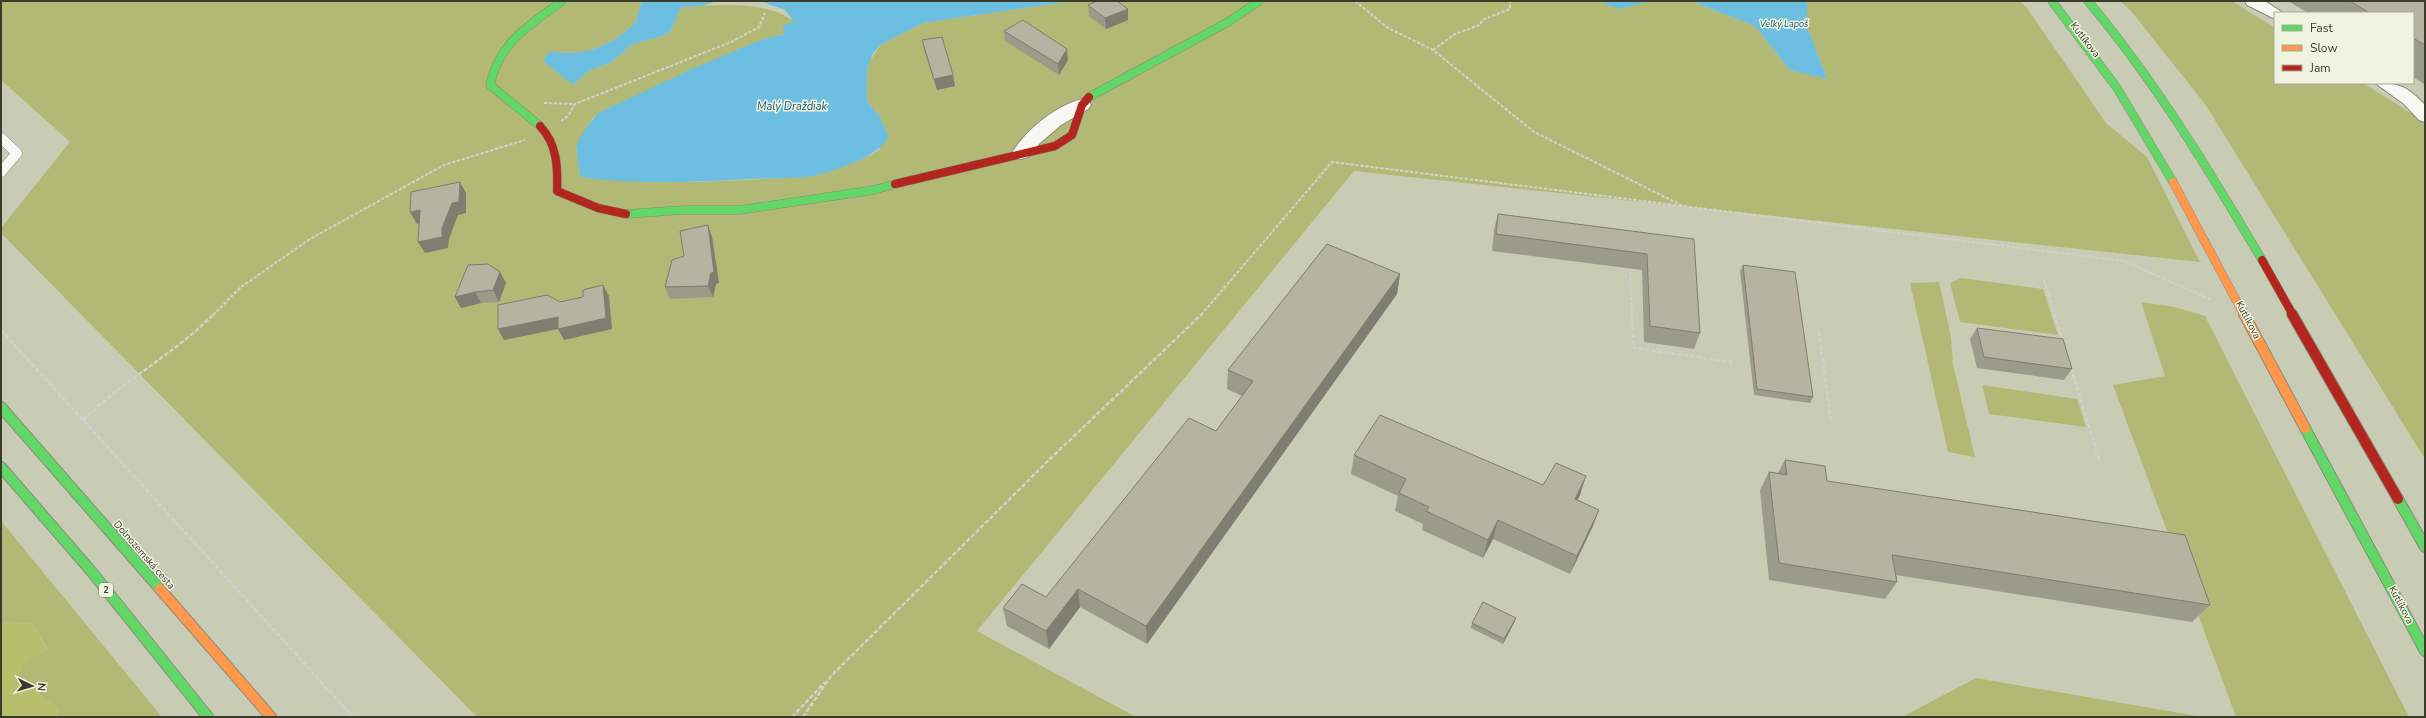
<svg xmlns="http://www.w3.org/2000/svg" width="2426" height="718" font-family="'Nunito Sans',sans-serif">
  <rect width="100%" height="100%" fill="#c9ccb5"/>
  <!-- green -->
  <path fill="#b7bf6c" d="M1 622 32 624 48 650 23 664 20 679 59 709 56 717H1Z"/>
  <!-- forest -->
  <path fill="#b2b974" d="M1 1H642L635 23 616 39 595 49 576 53 549 52 573 85 590 70 610 63 633 44 663 36 671 30 680 7C719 5 766 0 795 22L784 34 763 39 602 111 593 118 576 149 580 177 597 179 698 182 806 177 819 174 873 154 880 149V117L867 101V70L870 61 880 45 923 23 1073 1H1604L1605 4 1620 8 1651 1H1691L1755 26 1790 70 1827 79 1807 26V1H2020L2027 8 2106 123 2147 157 2200 262 1354 171 977 631 1136 717H477L1 233V228L70 142 1 80Z
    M2120 1H2232L2275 28V83H2363L2425 122V459L2205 104 2131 11Z
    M1961 278 2043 289 2058 335 1960 322 1950 283Z
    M1939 282 1951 337 1953 365 1975 457 1948 452 1910 283Z
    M2141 302 2175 307 2205 316 2409 717H2236L2113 385 2165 376Z
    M1982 385 2077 399 2086 427 1989 414Z
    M1 521 6 527 162 717H56L59 709 20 679 23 664 48 649 32 624 1 622Z
    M1976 678 2203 717H1902Z"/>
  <!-- water -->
  <path fill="#6cbfe0" d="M642 1H717L702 6 681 7 671 30 663 36 633 44 610 63 590 70 573 85 543 61 549 52 576 53 595 49 616 39 635 23Z
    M760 1H1073L923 23 880 45 873 53 867 70V101L880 117 888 135C887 154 831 172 814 176 793 179 771 178 750 179 694 182 635 185 580 177L576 147 582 134 598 113 692 69 763 39 784 34 783 25 794 22 785 10Z
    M1604 1H1651L1620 9 1605 4Z
    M1691 1H1807V26L1827 79 1790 70 1755 26Z"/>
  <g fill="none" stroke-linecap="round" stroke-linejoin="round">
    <defs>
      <path id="lane" d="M1 138 17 153 1 172"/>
      <path id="street" d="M2245 1H2265L2283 13H2275V19L2247 5Z
        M2375 83C2400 83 2408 87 2425 105V122L2419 120 2404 104Z
        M1082 99 1088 101 1091 105 1088 109 1061 125 1040 143 1028 157 1021 159 1014 157 1012 153C1026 130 1055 106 1082 99Z"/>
      <path id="fast-far1" d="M2052 1 2117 88 2173 182
        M2088 1C2155 81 2209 170 2262 260
        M1089 97 1228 22 1259 1
        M540 126 490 85C499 42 529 26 562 1
        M626 214 683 210H740L874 190 895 184"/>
      <path id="fast" d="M1 407 160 589
        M2305 428 2425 651
        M1 467 91 571 208 717
        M2398 499 2425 547"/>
      <path id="slow-far1" d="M2173 182 2244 315"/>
      <path id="slow" d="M2244 314 2305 428
        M160 589 271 717"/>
      <path id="jam-far1" d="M540 126C557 144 558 167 557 191L598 208 626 214
        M895 184 1055 146 1072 135 1082 105 1089 97
        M2262 260 2293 315"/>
      <path id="jam" d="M2292 314 2398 499"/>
    </defs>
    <!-- lane casing -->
    <use href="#lane" stroke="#8a8c7b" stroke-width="11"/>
    <!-- street casing -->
    <use href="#street" stroke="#8a8c7b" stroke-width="2"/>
    <!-- fast-far1 casing -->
    <use href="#fast-far1" stroke="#8a8c7b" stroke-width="9"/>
    <!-- fast casing -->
    <use href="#fast" stroke="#8a8c7b" stroke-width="12"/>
    <!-- slow-far1 casing -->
    <use href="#slow-far1" stroke="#8a8c7b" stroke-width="9"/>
    <!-- slow casing -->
    <use href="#slow" stroke="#8a8c7b" stroke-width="12"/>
    <!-- jam-far1 casing -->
    <use href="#jam-far1" stroke="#8a8c7b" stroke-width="9"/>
    <!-- jam casing -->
    <use href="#jam" stroke="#8a8c7b" stroke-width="12"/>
    <!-- path-far1 -->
    <path stroke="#d1d2ca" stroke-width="2" stroke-dasharray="3.5 1.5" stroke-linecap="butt" d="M1355 1 1388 28 1433 50 1534 132 1683 206 2124 261 2212 300
      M2295 8 2304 13
      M1433 50 1455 34 1480 25 1482 20 1510 9V1
      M544 103 575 104
      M561 121 568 116 575 104 731 42 759 27 765 13
      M1630 267 1632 315
      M2044 280 2055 315
      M213 315 241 287 310 239 444 165 525 140
      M1201 315 1332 162 1683 206"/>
    <!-- path -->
    <path stroke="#d1d2ca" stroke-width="2.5" stroke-dasharray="4.5 2" stroke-linecap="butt" d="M1632 314 1634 348 1732 362
      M2054 314 2063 342
      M1 330 353 717
      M1819 332 1831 422
      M2071 368 2099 459
      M83 420C124 380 174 354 214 314
      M792 717 825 682
      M803 717 831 676 1051 458 1202 314"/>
    <!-- lane -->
    <use href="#lane" stroke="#f7f7f4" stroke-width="10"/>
    <!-- street -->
    <use href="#street" fill="#f7f7f4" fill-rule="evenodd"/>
    <!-- fast-far1 -->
    <use href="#fast-far1" stroke="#63d668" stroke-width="8"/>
    <!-- fast -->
    <use href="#fast" stroke="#63d668" stroke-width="10"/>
    <!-- slow-far1 -->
    <use href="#slow-far1" stroke="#ff974d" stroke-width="8"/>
    <!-- slow -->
    <use href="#slow" stroke="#ff974d" stroke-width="10"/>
    <!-- jam-far1 -->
    <use href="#jam-far1" stroke="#b3261e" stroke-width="8"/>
    <!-- jam -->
    <use href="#jam" stroke="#b3261e" stroke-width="10"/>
  </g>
  <!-- wall -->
  <path fill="#9b9b8a" d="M2288 1H2425V84H2424L2413 77V13H2308Z
    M1088 5 1128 9V20L1106 29 1089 16Z
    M1004 31 1068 60 1059 75 1005 41Z
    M922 40 953 75 955 86 937 90 924 51Z
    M1498 214 1694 239 1700 333 1694 349 1644 342 1642 270 1492 251 1494 230Z
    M712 237 719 283 716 284 713 297 670 299 665 287 684 256Z
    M1743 265 1813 397 1810 403 1754 395 1740 271Z
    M1400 274 1397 294 1147 644 1080 607 1049 649 1007 626 1003 608 1046 597 1216 431 1242 396 1227 389 1228 370Z
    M506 283 499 302 481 303 461 308 455 297Z
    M1977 328 2072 369 2064 380 1977 368 1970 339Z
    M1354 455 1543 485 1580 495 1577 500 1599 510 1592 528 1570 574 1493 539 1483 558 1422 530 1423 524 1395 511 1398 496 1351 474Z
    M1785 460 1827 481 2210 605 2192 622 1896 575 1897 582 1885 599 1769 580 1760 490 1769 472 1778 473Z
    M1516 618 1514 623 1503 644 1471 628 1472 623Z"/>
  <!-- shaded-wall -->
  <path fill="#7e7e71" d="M1128 9V20L1106 29 1105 18Z
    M1067 49 1068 60 1059 75 1058 64Z
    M953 75 955 86 937 90 934 79Z
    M460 182 466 193V213L458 215 449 239 448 248 425 253 418 242 442 228Z
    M420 210 427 221 417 224 410 212Z
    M708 225 712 237 719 283 716 284 713 297 708 286Z
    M500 272 506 283 499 302 493 290Z
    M1400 274 1397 294 1147 644 1146 626Z
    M603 285 609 296 612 329 564 340 558 329 504 340 498 329 558 317Z
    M475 292 481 303 461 308 455 297Z
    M1586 476 1580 495 1569 518 1575 499Z
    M1599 510 1592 528 1570 574 1577 556Z
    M1498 520 1493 539 1483 558 1488 540Z
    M1078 589 1080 607 1049 649 1046 631Z
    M1516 618 1514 623 1503 644 1504 639Z"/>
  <!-- building -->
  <path fill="#b4b4a1" stroke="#7e7e71" d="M1097 1H1117L1128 9 1105 18 1088 5Z
    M2350 1H2425V45L2413 38V13H2370Z
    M1023 20 1067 49 1058 64 1004 31Z
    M942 37 953 75 934 79 922 40Z
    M460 182 459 202 452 203 442 228V237L418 242 420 210 410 212 411 192Z
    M1498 214 1694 239 1700 333 1650 326 1647 254 1496 234Z
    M708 225 714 272 711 273 708 286 665 287 672 260 684 256 680 231Z
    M1327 244 1400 274 1146 626 1078 589 1046 631 1003 608 1022 584 1046 597 1189 418 1216 431 1253 381 1228 370Z
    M488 264 500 272 493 290 475 292 455 297 468 265Z
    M1743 265 1795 272 1813 397 1757 389Z
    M603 285 606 318 558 329V317L498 329V305L547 295 560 302 583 297V290Z
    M1977 328 2063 339 2072 369 1984 357Z
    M1380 415 1543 485 1556 463 1586 476 1575 499 1599 510 1577 556 1498 520 1488 540 1426 511 1429 507 1399 493 1406 479 1354 455Z
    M1785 460 1825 466 1827 481 2185 535 2210 605 1892 555 1897 582 1779 563 1769 472 1787 475Z
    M1483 602 1516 618 1504 639 1472 623Z"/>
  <g text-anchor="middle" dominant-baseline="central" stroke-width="3" stroke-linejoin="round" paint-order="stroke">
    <!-- far-water labels -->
    <g font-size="9" font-style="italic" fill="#195674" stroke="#f0f3df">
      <text x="1784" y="24">Veľký Lapoš</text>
    </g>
    <!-- shield labels -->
    <rect fill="#f0f3df" stroke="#707361" stroke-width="1" x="99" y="583" width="14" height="14" rx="3"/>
    <g font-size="9" font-weight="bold" fill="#393c2b">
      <text x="106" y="590">2</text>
    </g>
    <!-- street labels -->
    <g font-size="10" fill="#393c2b" stroke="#f0f3df">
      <text transform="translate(2085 40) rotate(52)">Kutlíkova</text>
      <text transform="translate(2248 320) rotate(62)">Kutlíkova</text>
      <text transform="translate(144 555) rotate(49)">Dolnozemská cesta</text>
      <text transform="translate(2401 605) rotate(62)">Kutlíkova</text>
    </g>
    <!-- water labels -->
    <g font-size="11" font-style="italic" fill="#195674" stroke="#f0f3df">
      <text x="792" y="106">Malý Draždiak</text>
    </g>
  </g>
  <!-- border -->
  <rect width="2426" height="718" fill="none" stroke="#393c2b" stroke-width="4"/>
  <!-- legend -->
  <rect x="2274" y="12" width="140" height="72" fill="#f0f3df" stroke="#a7aa97"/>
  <rect x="2282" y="25" width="20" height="6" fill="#63d668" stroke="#a7aa97"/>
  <text x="2310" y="32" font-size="12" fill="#393c2b">Fast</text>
  <rect x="2282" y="45" width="20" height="6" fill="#ff974d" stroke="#a7aa97"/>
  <text x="2310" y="52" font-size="12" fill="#393c2b">Slow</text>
  <rect x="2282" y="65" width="20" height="6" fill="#b3261e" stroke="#a7aa97"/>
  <text x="2310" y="72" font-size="12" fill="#393c2b">Jam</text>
  <!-- north arrow -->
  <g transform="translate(32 686) rotate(95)" stroke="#f0f3df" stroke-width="3" paint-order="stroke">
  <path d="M0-3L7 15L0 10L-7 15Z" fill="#393c2b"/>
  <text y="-6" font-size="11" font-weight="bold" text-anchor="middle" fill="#393c2b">N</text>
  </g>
</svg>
